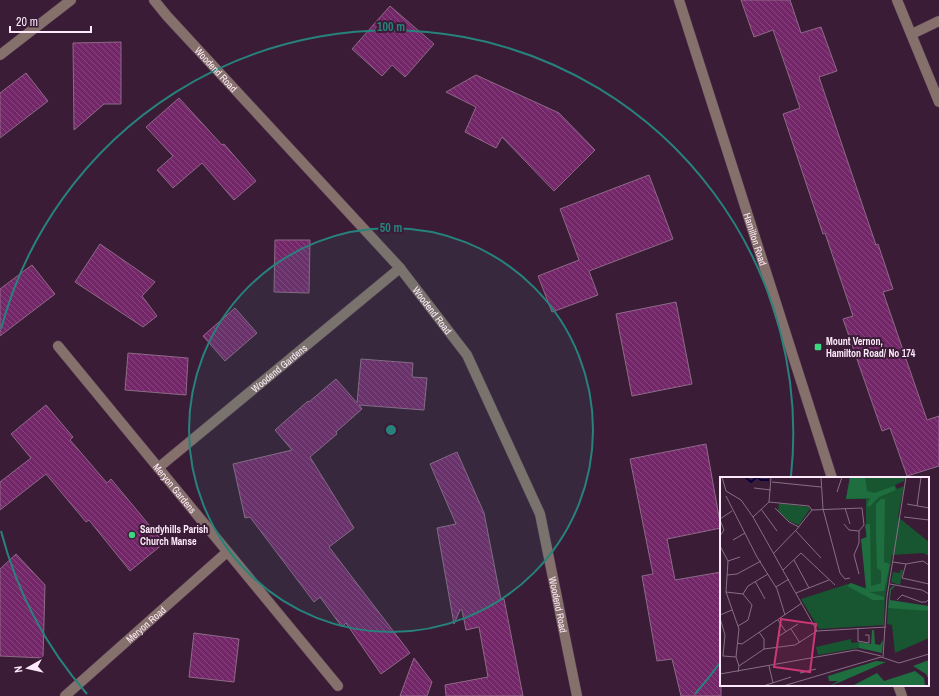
<svg xmlns="http://www.w3.org/2000/svg" width="939" height="696" font-family="'Archivo Narrow',sans-serif">
  <defs>
    <pattern id="building-back-hatch" width="6" height="6" patternUnits="userSpaceOnUse"><rect width="6" height="6" fill="#732769"/><path d="M-1 5l2 2M0 0l6 6M5-1l2 2" fill="none" stroke="#88467f"/></pattern>
  </defs>
  <rect width="100%" height="100%" fill="#3a1c36"/>
  <!-- building -->
  <path fill="url(#building-back-hatch)" stroke="#8e6987" d="M741 0H790L801 33 821 27 837 71 819 77 876 245 878 244 893 289 883 292 927 420 939 416V466L907 476 890 428 882 431 843 319 853 316 825 233 823 234 783 114 800 108 773 30 754 37Z
    M390 6 434 44 405 77 392 65 382 76 352 49Z
    M121 42V104H104L74 130 73 43Z
    M26 73 48 101 0 138V93Z
    M476 75 559 113 595 150 554 191 502 137 496 148 465 132 476 107 446 92Z
    M179 98 222 145 224 144 256 181 234 200 202 163 173 188 157 170 173 156 146 127Z
    M649 175 673 239 589 271 598 295 552 312 538 276 579 260 560 209Z
    M275 240H310L309 293 274 292Z
    M100 244 155 282 142 296 157 316 143 327 75 282Z
    M32 265 55 294 0 336V289Z
    M676 302 692 384 632 396 616 314Z
    M235 308 257 333 225 361 203 336Z
    M128 353 188 358 186 395 125 390Z
    M361 359 413 363 412 377 427 378 424 410 359 405 362 409 336 432 337 434 310 457 354 528 329 547 410 653 381 674 346 623 342 627 320 597 314 602 250 517 245 518 233 464 292 450 275 430 308 401 309 402 336 379 357 403Z
    M46 405 73 437 70 440 107 483 111 479 164 543 130 571 89 520 86 522 46 474 0 510V482L31 458 11 434Z
    M706 444 721 528 667 539 675 580 721 572V696H681L672 659 657 661 642 576 653 574 630 459Z
    M457 452 484 513 501 600 504 599 523 696H446L445 685 488 677 479 627 466 630 462 610H460L454 624 437 528 456 524 430 464Z
    M16 554 45 585 43 658 0 656V569Z
    M194 633 239 639 234 682 189 677Z
    M414 658 432 682 427 696H400Z"/>
  <g fill="none" stroke-linecap="round" stroke-linejoin="round">
    <defs>
      <g id="minor">
        <path id="s1" d="M154 0 167 16 400 268 467 355 540 514 577 696"/>
        <path id="s2" d="M679 0 832 478"/>
        <path d="M897 0 939 102"/>
        <path d="M912 34 939 21"/>
        <path d="M0 55 71 0"/>
        <path id="s3" d="M58 346 338 686"/>
        <path id="s4" d="M158 468 400 268"/>
        <path d="M898 685 902 696"/>
        <path id="s5" d="M65 696 227 552"/>
      </g>
    </defs>
    <!-- minor casing -->
    <use href="#minor" stroke="#553951" stroke-width="11"/>
    <!-- minor -->
    <use href="#minor" stroke="#86706b" stroke-width="10"/>
  </g>
  <!-- distance rings -->
  <circle cx="391" cy="430" r="202" fill="#27827c" fill-opacity=".12"/>
  <g fill="none" stroke="#27827c" stroke-width="2">
    <circle cx="391" cy="430" r="202"/>
    <path d="M719 664A403 403 0 0 1 695 694M87 694A403 403 0 0 1 1 531M1 329A403 403 0 0 1 791 476"/>
  </g>
  <!-- markers -->
  <g fill="#3cd77e" stroke="#3a1c36" stroke-width="1.5">
    <rect x="814" y="343" width="8" height="8" rx="2"/>
    <circle cx="132" cy="535" r="4"/>
  </g>
  <g text-anchor="middle" dominant-baseline="central" stroke-width="4" stroke-linejoin="round" paint-order="stroke">
    <!-- street labels -->
    <g font-size="10" fill="#feeafa" stroke="#3a1c36">
      <text stroke="none"><textPath href="#s1" startOffset="93">Woodend Road</textPath></text>
      <text stroke="none"><textPath href="#s2" startOffset="251">Hamilton Road</textPath></text>
      <text stroke="none"><textPath href="#s1" startOffset="417">Woodend Road</textPath></text>
      <text stroke="none"><textPath href="#s4" startOffset="157">Woodend Gardens</textPath></text>
      <text stroke="none"><textPath href="#s3" startOffset="184">Meryon Gardens</textPath></text>
      <text stroke="none"><textPath href="#s1" startOffset="741">Woodend Road</textPath></text>
      <text stroke="none"><textPath href="#s5" startOffset="108">Meryon Road</textPath></text>
    </g>
    <!-- poi labels -->
    <g font-size="10" font-weight="bold" fill="#feeafa" stroke="#3a1c36" text-anchor="start">
      <text x="826" y="341">Mount Vernon,<tspan x="826" dy="12">Hamilton Road/ No 174</tspan></text>
      <text x="140" y="529">Sandyhills Parish<tspan x="140" dy="12">Church Manse</tspan></text>
    </g>
  </g>
  <!-- overview -->
  <g transform="translate(720 477)">
    <rect width="209" height="209" fill="#3a1c36"/>
    <path d="M130 0H185L184 4 175 8 177 12 184 9 178 40 209 65V79L203 76 172 78 165 121 164 148 99 152 81 122 131 106 146 111V22H126ZM180 93H183L180 108 171 105 173 95 180 96ZM178 130 209 134V161L175 176 172 148 167 147 168 131ZM131 162V166L139 165V171L98 178 96 170Z" fill="#175630"/>
    <path d="M130 0H145L147 14 154 16 174 9 176 13 159 20 149 30 147 28 150 21 126 22ZM161 22H165L164 85 170 87 164 114 149 115 164 120V123H153L127 109 131 106 146 112 141 62 147 60 145 49 147 47H150L151 109 161 106V94L157 91 156 59V27ZM173 109H175L171 113 170 123 209 129V134L168 131 170 112ZM152 153H154L155 167 160 168 163 163 162 176 139 171V165L151 167ZM209 183V203L206 197 193 189ZM156 184 166 185 120 205 110 209 118 204H109L108 199ZM195 194 204 201 205 209H132L157 196 164 204Z" fill="#1e6e3f"/>
    <path d="M146 0H165L164 11 156 15 150 14ZM59 26 89 30 90 32 79 48 69 44 58 34ZM109 120 119 138 110 144 100 125ZM96 122 106 138 98 143 88 128Z" fill="#175630"/>
    <path fill="none" stroke="#07003d" stroke-width="2" d="M25 0 31 5 37 0 41 3H49"/>
    <path fill="none" stroke="#886e84" stroke-width="1" d="M2 0 6 14 21 23 33 40 97 154M101 0 103 32 120 96 125 102 130 101M52 5 101 10M34 11 51 13M117 15 122 0M6 19 37 80 57 112 65 138M49 25 89 29 92 33M49 25 51 0M187 27 209 31M197 29 201 0M55 31 69 45 79 50M125 31 130 47M41 32 57 54M92 33 142 31 144 48 139 54V66L134 78 139 97M33 40 49 25M184 40 209 43M0 42 12 34M0 43 4 53 0 59M124 47 129 53 139 54M76 54 101 81M13 63 25 56M0 69 8 84 6 115 19 152 16 180 19 189M54 76 77 52 92 33M74 83 89 111M8 84 20 80M173 85 186 87 203 84 209 88M186 87 182 101 209 107M63 93 81 76 115 108M7 98 17 97 41 84M35 104 45 122M170 107 202 113 209 117M56 110 69 102M6 115 23 117 32 128 28 143 18 149M76 116 109 103M23 117 28 109 48 97M177 123 182 118 201 125H206L209 122M0 138 12 133M0 141 5 158 3 179 16 180M58 143 66 155M138 151V164L149 166V158H145M71 152 80 166M39 155 44 162V172M59 159 78 147M17 166 22 167 82 126M163 180 167 120 186 0M49 189 53 206M18 195 19 189 44 172 75 168 97 154 166 150M80 196 96 192M0 197 136 173 161 179M43 209 71 200M63 209 161 180 179 186 209 177"/>
    <path fill="#cb3873" fill-opacity="0.15" stroke="#cb3873" stroke-width="2" d="M61 142 96 147 90 195 54 190Z"/>
    <rect width="209" height="209" fill="none" stroke="#feeafa" stroke-width="2"/>
  </g>
  <circle cx="391" cy="430" r="6" fill="#27827c" stroke="#3a1c36" stroke-width="2"/>
  <g font-size="12" text-anchor="middle" font-weight="bold" fill="#27827c" stroke="#3a1c36" stroke-width="4" stroke-linejoin="round" paint-order="stroke">
    <text x="391" y="31">100 m</text>
    <text x="391" y="232">50 m</text>
  </g>
  <!-- north arrow -->
  <g transform="translate(28 668) rotate(262)" stroke="#3a1c36" stroke-width="3" paint-order="stroke">
  <path d="M0-3L7 15L0 10L-7 15Z" fill="#feeafa"/>
  <text y="-6" font-size="11" font-weight="bold" text-anchor="middle" fill="#feeafa">N</text>
  </g>
  <!-- scale -->
  <path d="M10 26v6h81v-6" fill="none" stroke="#feeafa" stroke-width="2"/>
  <text x="16" y="26" font-size="12" fill="#feeafa" stroke="#3a1c36" stroke-width="3" paint-order="stroke">20 m</text>
</svg>
